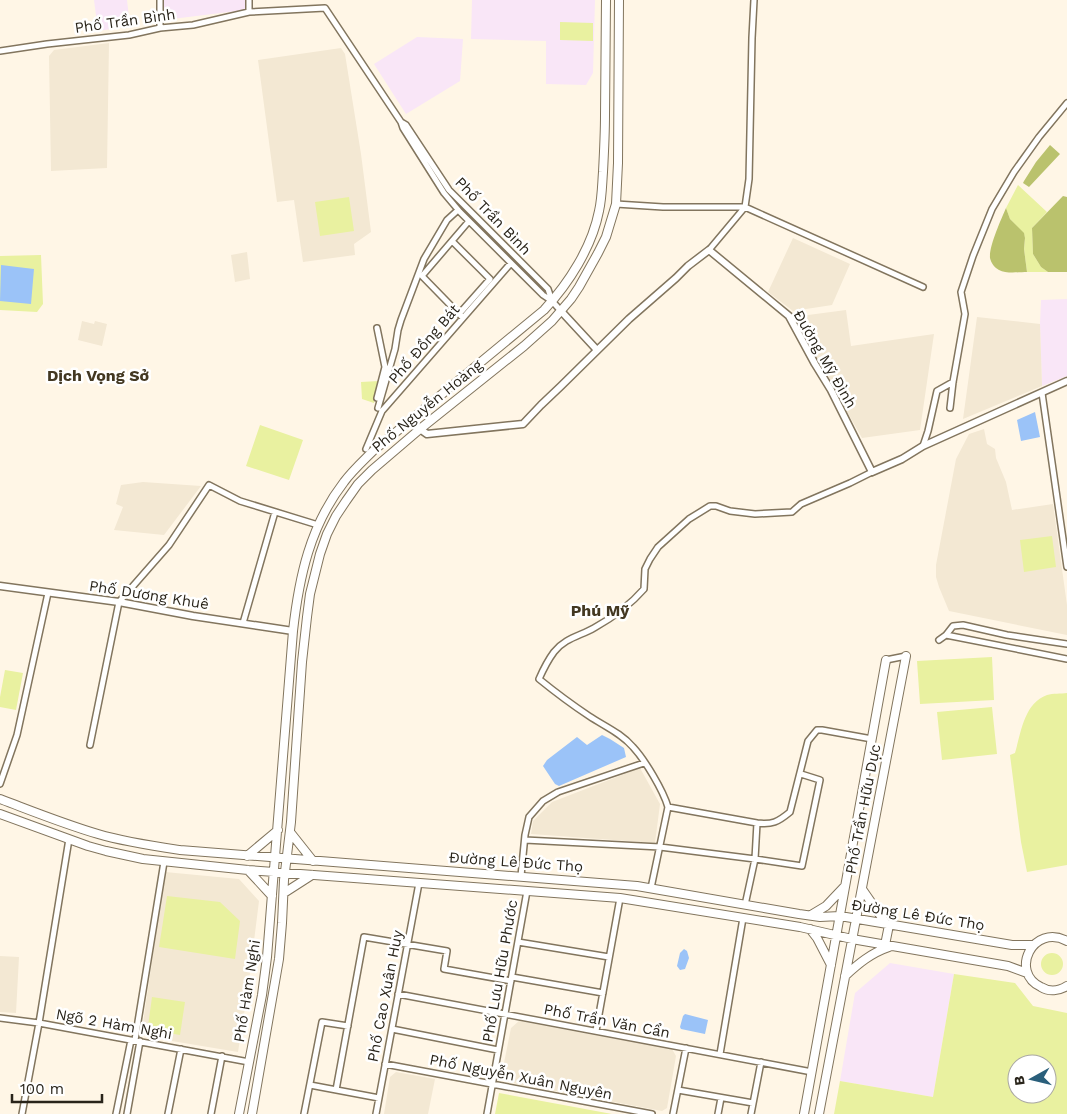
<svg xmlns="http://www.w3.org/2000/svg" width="1067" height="1114" font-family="'Work Sans',sans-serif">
  <rect width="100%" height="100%" fill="#fff6e6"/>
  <!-- commercial -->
  <path fill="#f9e6f7" d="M94 0H127L130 26 98 31Z
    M164 0H245V10L164 20Z
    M472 0H595L593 73 586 85 546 84V41L471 39Z
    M417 37 463 39 460 81 406 114 374 64Z
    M1067 299V376L1042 386 1040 324 1041 300Z
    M890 963 954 974 933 1097 840 1081 855 993Z"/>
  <!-- education -->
  <path fill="#f3e8d3" d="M109 43 107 168 51 171 49 56 54 50Z
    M341 48 345 54 361 154 371 232 354 244 355 255 303 262 294 200 277 202 258 60Z
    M793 238 850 264 832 305 793 311 768 292Z
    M247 252 250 279 235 282 231 255Z
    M846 310 851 346 934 334 920 430 862 438 793 317Z
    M977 317 1040 324 1042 386 963 419Z
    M82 321 94 324 95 321 107 324 102 346 78 340Z
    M984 429 987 444 995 449 996 458 1006 482 1012 510 1053 504 1067 605V635L949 611 939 587 936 577V565L956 459 969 434Z
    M143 482 201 486 164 535 114 530 123 507 116 504 121 485Z
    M640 768 660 804 655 843 531 834 533 821 552 802Z
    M165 872 239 879 259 901 248 989 238 1052 148 1037 142 1030Z
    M0 956 19 957 16 1013 0 1012Z
    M519 1021 594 1035 672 1049 676 1056 667 1108 662 1111 508 1082 502 1073 511 1028Z
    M396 1072 435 1079 428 1114H384L390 1077Z"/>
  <!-- green -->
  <path fill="#e9f1a0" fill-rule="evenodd" d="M560 22 593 23V41L560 40Z
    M1018 185 1047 212 1032 228 1033 254 1041 267 1048 272H1027L1024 249 1025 239 1024 234 1010 219 1006 208Z
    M349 197 354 231 320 236 315 202Z
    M41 255 43 304 37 312 0 310V256Z
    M379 381 374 403 362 399 361 382Z
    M260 425 303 440 289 480 246 466Z
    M1052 536 1056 567 1024 572 1020 540Z
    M992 657 994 700 920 704 917 661Z
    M5 670 23 673 16 710 0 707V697Z
    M1067 693V865L1027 872 1021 842 1010 755 1015 753C1021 733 1024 703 1047 695 1053 693 1061 694 1067 693Z
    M992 707 997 754 942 760 937 712Z
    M167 896 220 902 240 921 235 959 159 947Z
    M1041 964a11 11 0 1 1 22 0a11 11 0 1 1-22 0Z
    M954 974 1015 983 1033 1006 1067 1013V1114H834L840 1081 933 1097ZM1017 1064H1047V1094H1017Z
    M152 997 185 1002 180 1035 150 1030 148 1026Z
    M499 1093 612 1114H495Z"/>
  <!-- forest -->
  <path fill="#bac26d" d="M1050 145 1060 154 1029 187 1023 183 1024 181 1036 162Z
    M1063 196 1067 197V272H1048L1041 267 1033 254 1032 228Z
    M1006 208 1010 219 1024 233 1025 238 1024 249 1027 272C1019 272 1006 274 999 270 995 268 991 263 990 258 989 246 1001 220 1006 208Z"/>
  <!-- water -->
  <path fill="#9bc3f8" d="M1 265 34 269 31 304 0 301Z
    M1035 412 1040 437 1021 441 1017 420Z
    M602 735 610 739 624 748 626 757 559 786 555 784 543 766 547 760 577 737 587 745Z
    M684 949 687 951 689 958 685 969 680 970 677 966 680 953Z
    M685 1014 708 1020 705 1034 681 1029 680 1027 683 1016Z"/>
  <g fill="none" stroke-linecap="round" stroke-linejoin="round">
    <defs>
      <path id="minor" d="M160 0V28
        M249 0V12
        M0 51 47 44 129 35 160 28 193 25 249 12 325 8 401 122 403 128 444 193 460 212 543 295 552 301 561 311
        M401 122 406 125 449 190 548 289 552 301
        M616 204 663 207H745L923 287
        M452 241 490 279 459 314
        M709 250 745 207 749 179 752 38 754 0
        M463 318 422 276 469 221
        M377 328 385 367 377 398
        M1042 393 1067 567
        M378 408 395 349 398 330 401 320 424 259 447 220 458 210
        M950 408 953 382 965 314 961 292 973 256 992 209 1014 172 1039 137 1067 103
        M923 446 928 431 937 391 953 382
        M366 449 382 411 511 263
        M243 623 275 512
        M946 635 1067 659
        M939 640 946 635 953 626 963 625 1007 635 1067 644
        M886 660 906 656
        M90 745 119 602 169 545 209 485 240 501 318 525
        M0 784 17 735 48 593
        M668 807 757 823 755 859 745 905
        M757 823C772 825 778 822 790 812L808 741 817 730H822L872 739
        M69 839 39 1023 249 1062
        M525 840 660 847 755 859 802 866 820 780 801 774
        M521 876 525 835 529 817 543 801 558 792 644 763
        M651 888 668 807C663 790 645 760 633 747 621 733 604 726 589 716 571 704 555 692 539 679 543 670 548 660 554 652 565 638 580 636 594 628 612 618 631 604 644 589L645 569 650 559 658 547 689 519 710 506H716L730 511 755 514 792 512 801 504 850 483 872 472
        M518 942 609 957
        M512 977 603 993
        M398 994 812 1072
        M0 1018 39 1023 22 1114
        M392 1029 498 1050
        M596 1031 620 898
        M135 1040 164 862
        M720 1054 743 918
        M385 1064 652 1114
        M310 1085 379 1098
        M336 1090 364 937 447 951 444 969 511 981
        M678 1090 753 1103
        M116 1114 131 1040
        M127 1114 140 1041
        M168 1114 181 1049
        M211 1114 222 1056
        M304 1114 322 1022 348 1026
        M376 1114 419 883
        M487 1114 527 891
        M673 1114 686 1048
        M718 1114 721 1098
        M751 1114 761 1062"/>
      <path id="tertiary" d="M561 311 597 350
        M420 429 427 434 523 424 541 405 561 386 629 319 676 278 688 266 709 250 789 316 815 364 831 390 872 472 902 459 923 446 1067 381
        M0 586 119 602 193 616 293 631"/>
      <path id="secondary" d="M0 799C32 811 64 824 98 834 125 842 153 846 180 850L637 886 799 914 820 917 840 916 1012 945H1033
        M0 814 88 846 106 851 143 859 248 870 620 898 800 927 852 939 1008 966 1027 973
        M290 832 313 861
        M247 856 278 830
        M248 870 272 896
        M862 889 887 925
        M284 893 312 875
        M811 915 826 906 845 886
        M810 929 817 938 831 965
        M1067 941C1033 923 1009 972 1041 987 1049 992 1059 991 1067 986
        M885 945 889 925
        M845 976C858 964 871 953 889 947
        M239 1114 262 995 267 957 293 631C299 577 310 526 344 482 352 471 363 461 373 451L544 310C569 283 592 247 599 211 602 198 602 185 603 172 604 153 605 134 605 115 605 77 606 38 606 0
        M252 1114 279 959 282 923 284 880 291 822 302 662 307 617 310 594 320 554 327 534 336 516 346 501 358 484 372 470 420 429 524 346 552 321 571 299 579 287 598 253 606 237 616 204 618 163 619 0
        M804 1114 886 660
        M819 1114 906 656"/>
    </defs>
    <!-- minor casing -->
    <use href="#minor" stroke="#82755e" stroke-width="8"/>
    <!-- tertiary casing -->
    <use href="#tertiary" stroke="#82755e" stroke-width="9"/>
    <!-- secondary casing -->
    <use href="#secondary" stroke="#82755e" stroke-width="10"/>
    <!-- minor -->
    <use href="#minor" stroke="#fff" stroke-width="5"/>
    <!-- tertiary -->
    <use href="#tertiary" stroke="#fff" stroke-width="6"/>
    <!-- secondary -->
    <use href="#secondary" stroke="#fff" stroke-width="8"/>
  </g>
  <g text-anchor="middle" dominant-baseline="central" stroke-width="5" stroke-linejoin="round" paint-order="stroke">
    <!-- street labels -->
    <g font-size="15" fill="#29241a" stroke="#fff">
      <text transform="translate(125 21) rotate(-8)">Phố Trần Bình</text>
      <text transform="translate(493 216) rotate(46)">Phố Trần Bình</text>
      <text transform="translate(424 344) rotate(-49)">Phố Đồng Bát</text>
      <text transform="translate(825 359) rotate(60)">Đường Mỹ Đình</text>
      <text transform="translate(427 406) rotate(-39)">Phố Nguyễn Hoàng</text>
      <text transform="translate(149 595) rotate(9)">Phố Dương Khuê</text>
      <text transform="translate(863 809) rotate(-79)">Phố Trần Hữu Dực</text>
      <text transform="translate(516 862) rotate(4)">Đường Lê Đức Thọ</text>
      <text transform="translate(918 915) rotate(9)">Đường Lê Đức Thọ</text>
      <text transform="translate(500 971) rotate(-80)">Phố Lưu Hữu Phước</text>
      <text transform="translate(247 991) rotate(-81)">Phố Hàm Nghi</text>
      <text transform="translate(385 996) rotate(-79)">Phố Cao Xuân Huy</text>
      <text transform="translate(607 1021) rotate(11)">Phố Trần Văn Cẩn</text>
      <text transform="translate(114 1024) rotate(10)">Ngõ 2 Hàm Nghi</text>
      <text transform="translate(521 1077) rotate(11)">Phố Nguyễn Xuân Nguyên</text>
    </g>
    <!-- neighbourhood labels -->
    <g font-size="16" font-weight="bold" fill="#433822" stroke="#fff">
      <text x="98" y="375">Dịch Vọng Sở</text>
      <text x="600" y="610">Phú Mỹ</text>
    </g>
  </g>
  <!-- north arrow -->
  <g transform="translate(1032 1079) rotate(262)"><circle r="24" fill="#ffffff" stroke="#a9a7a3"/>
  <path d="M0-4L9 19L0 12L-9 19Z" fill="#2a5f7b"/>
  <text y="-8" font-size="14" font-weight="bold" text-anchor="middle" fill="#29241a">B</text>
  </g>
  <!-- scale -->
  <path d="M12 1094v8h90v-8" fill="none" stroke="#29241a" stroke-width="2.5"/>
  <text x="20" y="1094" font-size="15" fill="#29241a" stroke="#ffffff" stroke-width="4" paint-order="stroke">100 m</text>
</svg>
